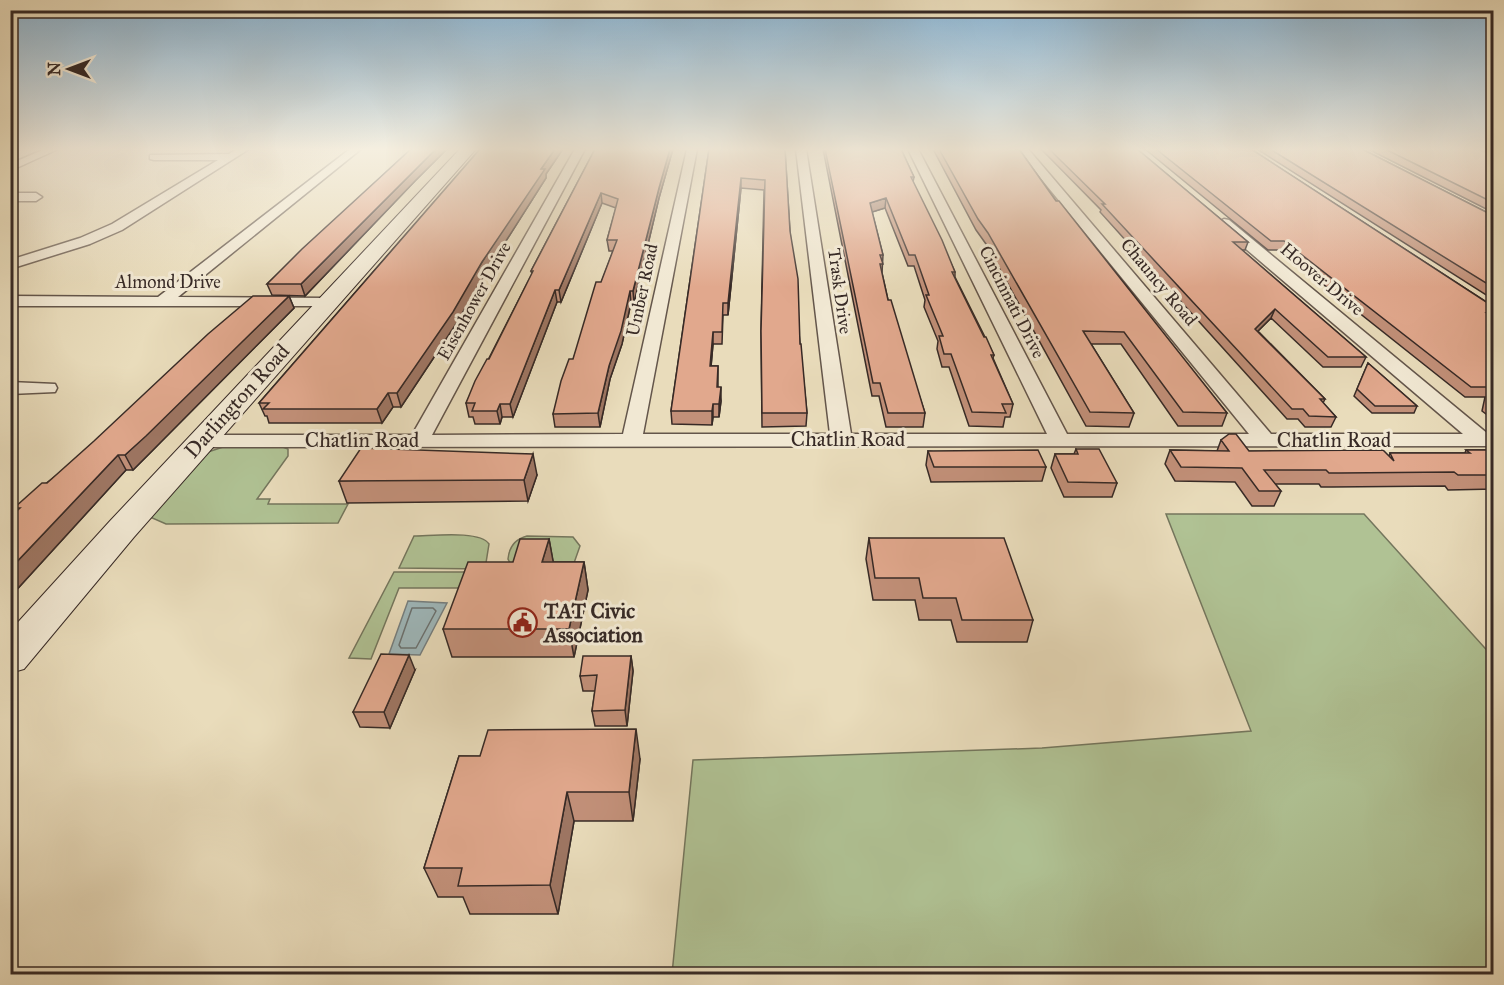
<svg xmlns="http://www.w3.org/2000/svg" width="1504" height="985" font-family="'IM FELL Great Primer',serif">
  <rect width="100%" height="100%" fill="#e9dcbb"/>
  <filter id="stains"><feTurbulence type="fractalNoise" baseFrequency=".00333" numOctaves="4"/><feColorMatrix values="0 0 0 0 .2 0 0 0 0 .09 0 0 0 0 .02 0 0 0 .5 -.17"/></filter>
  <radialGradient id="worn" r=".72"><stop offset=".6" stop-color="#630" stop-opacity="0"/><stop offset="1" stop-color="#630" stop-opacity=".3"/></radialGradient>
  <!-- green -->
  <path fill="#b0c294" stroke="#74765d" stroke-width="1.5" d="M280 446 288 449V456L257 499H270L268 504H348L338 523 166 524 150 517 205 453 223 447Z
    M1166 514H1364L1493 657V974H672L693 760 1042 748 1251 731Z
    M414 536C431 536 480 530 489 544L485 569 399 568Z
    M527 536 573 537 580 546 574 563H510L508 559C509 548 515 539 527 536Z
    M394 572H485L518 588H399L371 659 349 658Z"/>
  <!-- water -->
  <path fill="#9eb8bc" stroke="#757f80" stroke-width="1.5" d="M408 601 447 603 420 655 389 654Z"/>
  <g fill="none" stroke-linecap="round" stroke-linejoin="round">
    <!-- shore -->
    <path stroke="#6a7171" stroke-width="1.5" d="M412 608H433L436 611 416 648H401L399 645Z"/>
    <defs>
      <path id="street" d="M45 149H58L10 171V164Z
        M237 149H249L122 230 90 244 10 269V260L80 238 112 224 218 160H154L150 159V155L229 154Z
        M350 149H361L178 297 326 298 334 303 332 306H10V296L158 297Z
        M575 149H585L432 435 623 434 687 149H697L643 434H830L796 149H806L851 434H1047L908 149H918L1067 434H1249L1017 149H1028L1271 434H1463L1219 226 1217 223 1224 219 1229 220 1488 434H1494V446L202 447 195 445 192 441 195 437 202 435H412Z
        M10 193H36L42 197 36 201H10Z
        M10 382 55 384 57 388 55 392 10 394Z"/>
      <path id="secondary" d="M460 149H476L134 537 24 669 10 673V631L110 521Z"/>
    </defs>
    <!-- street casing -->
    <use href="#street" stroke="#64564b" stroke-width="3"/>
    <!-- secondary casing -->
    <use href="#secondary" stroke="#372a26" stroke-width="2"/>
    <!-- street -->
    <use href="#street" fill="#f1e8d3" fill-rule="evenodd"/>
    <!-- secondary -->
    <use href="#secondary" fill="#f1e8d3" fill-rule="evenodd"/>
  </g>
  <!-- wall -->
  <path fill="#c29079" stroke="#372a26" stroke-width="1.5" d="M411 149H447L415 181 305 296 272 295 267 284Z
    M480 149H563L546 174V178L485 274 456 324 401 407H393L382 423H269L267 416H265L259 403Z
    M595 149H673L659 198 634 303H631L622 344 610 379 600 427H555L553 414 613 251H609L607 240 616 208 602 203 561 302H557L513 417H502L500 424H475L473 417H469L466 403 532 274 531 271Z
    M709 149H785L790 231 800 344 807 413 806 426 762 427 761 331 764 190 741 188 728 315H723L722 344H713L711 366H718V387L721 401 719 417H713L712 425 672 424 671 411Z
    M823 149H901L914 177 913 182 955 272V277L994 355 993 358 1013 404 1010 417H1005L1003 427 969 426 949 367H942L937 349 938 341 924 307 925 300 914 266H908L885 208 872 212 883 255 882 273 888 300 925 413 923 427H886L879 396H872Z
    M933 149H1019L1056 201 1227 413 1222 426H1178L1121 344H1091L1134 413 1129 427 1086 426 986 244 976 230Z
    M1041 149H1137L1248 242 1245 250H1242L1366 357 1361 367H1323L1271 318 1258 331 1325 399 1323 403 1336 417 1331 427H1305L1298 419H1287L1100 212 1101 210Z
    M1145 149H1251L1494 307V420L1482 411 1485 397H1465L1280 250H1268Z
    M1257 149H1362L1494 216V300Z
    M1368 149H1478L1494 155V213Z
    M1483 149H1494V153Z
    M289 296 294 308 153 450 133 470H126L10 597V517L17 511 14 508Z
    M1368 363 1417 406 1414 413H1372L1354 396Z
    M1221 440 1249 451 1389 456 1390 453H1465L1466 450H1494V489L1448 490 1445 486 1332 487H1321L1319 484H1275L1281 491 1274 506H1252L1235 482 1175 481 1165 464 1170 450 1217 451Z
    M1076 449 1117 483 1112 497H1064L1051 468 1055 454H1074Z
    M928 451 1046 467 1042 481 931 482 926 465Z
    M537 475 528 501 347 503 339 481Z
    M869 538 1033 620 1027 642H957L951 620H919L915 600H873L866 559Z
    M549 539 553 562H584L588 590 574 657H452L443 629 513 562Z
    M1494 577V591L1488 584Z
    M631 656 633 671 627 726H595L592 711 595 691H583L580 676Z
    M415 670 390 728 360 727 353 712Z
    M459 756 640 759 633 821H574L558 914H470L463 897H438L424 868Z"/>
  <!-- shaded-wall -->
  <path fill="#9e7663" stroke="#372a26" stroke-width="1.5" d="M436 149H447L415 181 305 296 301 284Z
    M555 149H563L546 174V178L485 274 456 324 401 407 397 393 482 262 541 169Z
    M670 149H673L659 198 634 303 633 291 659 188Z
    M741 178V188L728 315V303Z
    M601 193 602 203 561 302 559 290Z
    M886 198 885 208 869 213 870 203Z
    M555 290 557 302 513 417 510 404Z
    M630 291 631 303 622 344 610 379 600 427 598 413 609 366Z
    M289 296 294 308 153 450 133 470 125 455Z
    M1275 309 1271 318 1251 338 1255 329Z
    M713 332V344L710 379V366Z
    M721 387V401L719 417V404Z
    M388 393 393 407 382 423 377 409Z
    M500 404 502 417 500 424 497 411Z
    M713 404V417L712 425V411Z
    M533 454 537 475 528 501 524 480Z
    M118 455 126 470 10 597V569Z
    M549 539 554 566 542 562Z
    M584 562 588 590 574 657 569 629Z
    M409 655 415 670 390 728 384 712Z
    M631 656 633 671 627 726 625 710Z
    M636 729 640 759 633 821 629 792Z
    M567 792 574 821 558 914 550 885Z"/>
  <!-- building -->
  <path fill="#e1a88d" stroke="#372a26" stroke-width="1.5" d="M411 149H436L301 284H267L302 249Z
    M480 149H555L541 169H545L482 262 453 312 397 393H388L377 409H263L269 403H259Z
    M595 149H670L659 188 633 291H630L621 331 609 366 598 413 553 414 561 381 569 359H573L596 282H601L617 240H607L618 199 601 193 559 290H555L510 404H500L497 411H472L475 403H466L475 381 487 359H489L533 271H531Z
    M709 149H785L790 231 798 279 800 344H801L807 413H762L761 331 765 180 741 178 728 303H723L722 332H713L710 366H718L717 387H721L719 404H713L712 411H671Z
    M825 149H901L914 177H911L942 240 955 272H952L984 337H986L994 355H991L1013 404H1002L1006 413 972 412 951 354H944L939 336H943L926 295H929L915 255H909L886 198 870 203 883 255H880L883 264H880L888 300H891L925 413H888L880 383H873Z
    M939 149H1019L1056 201H1059L1227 413 1183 412 1124 332 1083 331 1134 413 1090 412 988 233 978 219Z
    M1049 149H1137L1248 242H1233L1366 357H1328L1275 309 1255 329 1325 399H1320L1336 417 1309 416 1303 409H1292L1102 204H1105Z
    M1156 149H1251L1494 307V313H1487L1494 317V405L1488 400 1491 387H1471L1284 241H1271Z
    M1270 149H1362L1494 216V288Z
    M1385 149H1478L1494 155V203Z
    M253 296H289L146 436 125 455H118L10 569V517L20 508H14L42 483H47L94 441 208 334Z
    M1368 363 1417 406H1375L1357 389Z
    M1229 434H1236L1249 451 1383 450 1394 461 1390 453H1470L1466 450H1494V475H1458L1454 472 1340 473H1329L1326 470H1264L1281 491H1259L1242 468 1181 467 1170 450 1229 451 1221 440Z
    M361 448 533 454 524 480 339 481Z
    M1076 449H1099L1117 483 1068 482 1055 454H1078Z
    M1038 450 1046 467H934L928 451Z
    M869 538H1004L1033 620H962L956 598H923L919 578H875Z
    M520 539H549L542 562H584L569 629H443L468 562H513Z
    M381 654 409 655 384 712H353Z
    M583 656H631L625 710 592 711 597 675 580 676Z
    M636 729 629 792H567L550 885 458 886 462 868H424L459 756H480L488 730Z"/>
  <!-- sky -->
  <linearGradient id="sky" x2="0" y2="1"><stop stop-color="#8ab6d6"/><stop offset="0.52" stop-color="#f5efe0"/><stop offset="1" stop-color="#f5efe0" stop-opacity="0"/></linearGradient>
  <rect width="1504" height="287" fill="url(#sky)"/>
  <!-- icons -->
  <defs>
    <symbol id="civic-ring" viewBox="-11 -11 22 22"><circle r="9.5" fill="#f1e8d3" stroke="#8f2418" stroke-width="1.5"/><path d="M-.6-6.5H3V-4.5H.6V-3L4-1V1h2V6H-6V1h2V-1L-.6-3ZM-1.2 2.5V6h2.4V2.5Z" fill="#8f2418"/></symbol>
  </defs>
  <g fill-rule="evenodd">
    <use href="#civic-ring" x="506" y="606" width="33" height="33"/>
  </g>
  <g text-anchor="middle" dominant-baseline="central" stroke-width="6" stroke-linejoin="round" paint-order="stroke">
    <!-- far-street labels -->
    <g font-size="18" fill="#372a26" stroke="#f1e8d3">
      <text transform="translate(1322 279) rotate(40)">Hoover Drive</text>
      <text x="168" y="282">Almond Drive</text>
      <text transform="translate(1159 282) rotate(50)">Chauncy Road</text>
      <text transform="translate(642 290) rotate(-78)">Umber Road</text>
      <text transform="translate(840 291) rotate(82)">Trask Drive</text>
      <text transform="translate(474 301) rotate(-61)">Eisenhower Drive</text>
      <text transform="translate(1012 302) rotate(63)">Cincinnati Drive</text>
    </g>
    <!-- street labels -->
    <g font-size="21" fill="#372a26" stroke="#f1e8d3">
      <text transform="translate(237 401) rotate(-48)">Darlington Road</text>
      <text x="848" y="439">Chatlin Road</text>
      <text x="362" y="440">Chatlin Road</text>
      <text x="1334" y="440">Chatlin Road</text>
    </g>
    <!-- poi labels -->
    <g font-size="21" font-weight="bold" fill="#372a26" stroke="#f1e8d3" text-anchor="start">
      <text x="544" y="611">TAT Civic<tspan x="544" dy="24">Association</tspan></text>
    </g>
  </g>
  <!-- margin -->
  <rect width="1504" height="985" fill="none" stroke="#e9dcbb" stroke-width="36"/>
  <rect x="12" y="12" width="1480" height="961" fill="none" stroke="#372a26" stroke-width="3"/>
  <rect x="18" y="18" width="1468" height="949" fill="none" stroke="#372a26" stroke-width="1.5"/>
  <!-- north arrow -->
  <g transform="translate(69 69) rotate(270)" stroke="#f1e8d3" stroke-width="4.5" paint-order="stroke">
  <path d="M0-4.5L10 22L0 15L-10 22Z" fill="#372a26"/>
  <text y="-9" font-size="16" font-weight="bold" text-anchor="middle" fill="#372a26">N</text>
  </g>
  <rect width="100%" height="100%" filter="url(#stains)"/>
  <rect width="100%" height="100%" fill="url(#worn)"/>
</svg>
